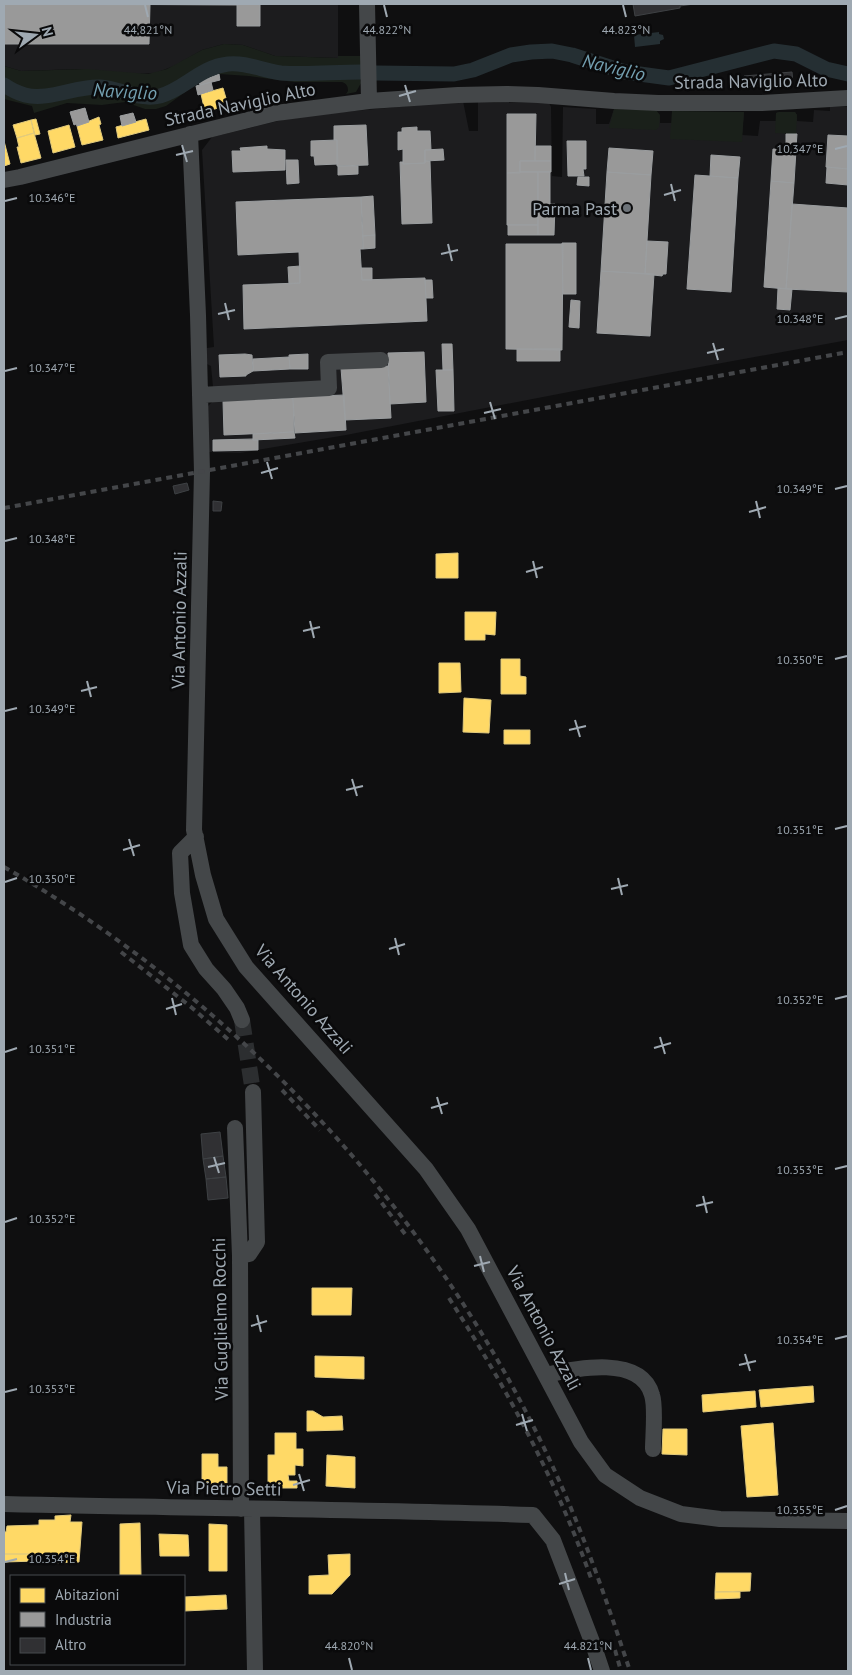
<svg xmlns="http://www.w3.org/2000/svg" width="852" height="1675" font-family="'PT Sans',sans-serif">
  <rect width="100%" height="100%" fill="#0f0f10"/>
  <!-- built -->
  <path fill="#1c1c1e" d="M4 4H338V58L275 56 243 45 224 44 202 50 174 66 155 73 136 74 78 69 21 71 4 66Z
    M463 101 469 131H478V102L549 103 551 107 552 176 562 177 563 107 596 109V124H609L614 109 660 115V123H671L744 112 742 135 758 136 760 121H776V113L779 112H795L797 115V121L813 122 814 110 830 111V107H848V340L662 374 346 435 240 453 209 452 207 407 213 401V387L211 366 207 364V348L214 347 202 150 212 137 299 116Z"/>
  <!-- green -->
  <path fill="#1a201a" d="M224 44 243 45 275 56 338 58V56H361V68L324 66 295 68 269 67 246 58 224 59 206 65 169 88 151 93 139 91 110 82H100L69 85 52 89 35 91 25 89 4 80V66L21 71 87 69 148 74 167 69 202 50Z
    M232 68C245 69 257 74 270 77 282 79 294 80 306 79 320 78 349 70 360 79L361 83 356 92 346 94 348 91C348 86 347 84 342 82H294L249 76 219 74 199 82 166 106 156 109H145L125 102 102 105 67 103 34 113 32 106 4 99V91L23 100 33 101C58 100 84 89 109 93 124 96 138 105 154 101 183 95 202 71 232 68Z
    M614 109 656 110 660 115 659 127 656 130 609 128Z
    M672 111 744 112 742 142 670 139Z
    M779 112H795L797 115 796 134 775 133 776 113Z"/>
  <!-- water -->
  <path fill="#252f33" d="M659 32V34L663 35 664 39 660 41V44L635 47 634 35Z"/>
  <!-- homes -->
  <path fill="#ffd966" stroke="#e2cb7d" d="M223 88 228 105 205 112 201 94Z
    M99 117 101 124 99 125 103 140 82 145 77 126Z
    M36 119 40 134 35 135 31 120Z
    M146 119 149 130 118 138 116 127Z
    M31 120 34 133 17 138 13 125Z
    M69 125 75 147 53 153 48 131Z
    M34 133 41 158 21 163 17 147H19L17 138Z
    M4 141 10 164 4 166Z
    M458 553V578H436V554Z
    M465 612H496L495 635 485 634V640H465Z
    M501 659H520V676L526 677V694H501Z
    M439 663H460L461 692 439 693Z
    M464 698 491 700 489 733 463 732Z
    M504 730H530V744H504Z
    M312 1288H352L351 1315H312Z
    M315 1356 364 1357V1379L315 1377Z
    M813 1386 814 1402 761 1407 759 1390Z
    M755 1391 756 1407 703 1412 702 1395Z
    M307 1411H313L323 1417 342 1416 343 1430 307 1431Z
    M773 1423 778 1495 747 1497 741 1426Z
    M663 1429H687V1455L662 1454Z
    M275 1433H296V1449H303V1466L295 1465V1475H288L289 1481H297V1488H279L278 1483H268V1455H275Z
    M202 1454H218V1467H227V1485H202Z
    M327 1455 355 1457V1488L326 1486Z
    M71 1515 70 1522H82L79 1562 53 1563V1554H4V1532H6L7 1526 39 1525V1520H55V1516Z
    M140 1523 141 1576H120V1524Z
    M209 1524 227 1525V1571H209Z
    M159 1534 188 1535 189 1556H160Z
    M4 1554H38V1561L4 1562Z
    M350 1554V1575L332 1594H309V1576L329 1575 328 1555Z
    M716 1573H751L750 1591 715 1592Z
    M715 1592H740V1598L715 1599Z
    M226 1595 227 1609 184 1611V1597Z"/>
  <!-- industry -->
  <path fill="#999" stroke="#9b9ea0" d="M4 4 150 5 149 44H4Z
    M54 4H241L237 5Z
    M241 4H260V26H237V5Z
    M219 74 220 80 200 85 199 82Z
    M211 82 213 90 198 95 196 86Z
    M85 108 89 122 77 126 76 124 74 125 70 112Z
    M133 113 136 122 122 126 120 116Z
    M507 114H536L535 161H520V173H507Z
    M366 125 368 165 337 166V140H334V126Z
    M417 127V131H430L431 150H425V163L403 164V149L398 150V132H402V128Z
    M786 134H797L796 147 786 146Z
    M828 135 848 136V169L826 167Z
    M337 140 338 164 315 165 314 156H311V141Z
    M567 141H586V169H583L584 176H568Z
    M267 146V149L285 150V170L233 172 232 151H241L240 148Z
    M536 146H551V161H535V147Z
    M609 148 653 151 651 175 607 172Z
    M443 149 444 160 425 161V150Z
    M773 149 796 150 794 183 771 181Z
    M711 155 740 157 738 178 710 176Z
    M286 160H298L299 183 287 184Z
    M425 161H430L432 223 402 224 400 162H403V164L425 163Z
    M520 161H551V172H520Z
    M338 166H358V174L338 175Z
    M827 167 848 169V185L826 183Z
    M520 172H538V225H507V173Z
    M538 172H550V204H555L554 235H538Z
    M607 172 651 175 645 274 601 271Z
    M695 175 738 178 731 292 687 289Z
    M578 177H589V186L577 185Z
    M771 181 794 183 786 289 764 287Z
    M373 196 375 235 363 236 361 197Z
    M361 197 363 249H360L362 280 425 278 427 321 244 329 243 285 300 283 299 252 238 255 236 202Z
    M792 204 848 208V292L786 289Z
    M508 225H538V235H508Z
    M375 235V248L363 249V236Z
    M647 241 668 242 666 274H663L662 276 645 274Z
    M562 243H576V294H563Z
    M506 244H563L562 350 506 349Z
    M300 266V283L289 284 288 267Z
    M361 268H372V280H362Z
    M601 271 654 274 650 336 597 333Z
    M425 280H432L433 298H426Z
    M778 288 792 289 790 310 777 309Z
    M571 300 580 301 579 328 569 327Z
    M442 344H452L453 370H443Z
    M517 349H560V361H517Z
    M424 352 426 402 390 404 388 353Z
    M245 354 252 355 253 371 246 375V376L220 377 219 355Z
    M308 354V369H290L289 355Z
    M289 357 290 369 253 371V359Z
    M388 366 391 418 345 420 341 368Z
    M436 370H453L454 411H438Z
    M344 395 346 430 295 433 293 397Z
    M293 398 294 432 224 435 223 401Z
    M294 432 295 438 253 440V434Z
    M253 439V440H258V450L213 451V440Z"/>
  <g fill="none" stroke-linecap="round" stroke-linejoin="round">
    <!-- canal -->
    <path stroke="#252f33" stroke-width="15" d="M376 73 454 74 473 70 511 55 531 52 552 51 572 55 625 72 669 78 774 51 796 54 826 69 848 74
      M4 85C10 89 17 93 25 95 49 101 75 86 100 87 120 88 139 101 160 96 185 89 200 67 228 64 247 62 263 71 281 73 307 75 334 72 361 72"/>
  </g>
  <!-- building -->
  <path fill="#303033" stroke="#3e4144" d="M633 4H694L680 6V8L635 16Z
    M792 72 793 83 745 87 744 76Z
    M187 483 189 490 175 494 173 486Z
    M213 501 222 502 221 511H213Z
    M220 1132 223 1156 203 1159 201 1134Z
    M223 1156 226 1177 206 1179 203 1159Z
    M226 1177 228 1198 208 1200 206 1179Z"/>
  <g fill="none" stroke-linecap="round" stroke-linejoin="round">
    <!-- minor-tunnel -->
    <path stroke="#2c2e30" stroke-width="16" stroke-dasharray="16 8" stroke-linecap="butt" d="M242 1020 253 1092"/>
    <!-- minor -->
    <path stroke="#444749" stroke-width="16" d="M367 4 369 101
      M190 134 198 315 202 472 194 830 203 875 216 919 246 967 426 1169 468 1229 581 1442 605 1475 640 1498 681 1514 720 1519 848 1521
      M4 180 20 177 276 113 369 101 458 95 506 94 538 95 614 101 658 103H762L848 98
      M200 395 329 388 328 362 381 360
      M196 837 180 853 182 893 191 945 206 969 224 989 237 1008 242 1020
      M235 1128 240 1256 241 1509
      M240 1256 249 1254 257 1242 253 1092
      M546 1375C577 1368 641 1355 652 1395 656 1407 653 1436 653 1449
      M4 1504C180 1508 357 1509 533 1515L553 1540 594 1647 602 1671
      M252 1509 255 1671"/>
    <!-- rail -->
    <path stroke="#444649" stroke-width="4" stroke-dasharray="6 5" stroke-linecap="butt" d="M4 508 848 352
      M4 867C249 1007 453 1234 565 1494 590 1552 610 1611 630 1671
      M121 952 191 1007 231 1042
      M282 1090 320 1130
      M375 1194 405 1234
      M449 1298C506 1387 557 1481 592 1581
      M615 1650 621 1671"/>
  </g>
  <!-- ticks -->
  <path fill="none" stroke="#9fa9b2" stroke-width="2" d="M145 5 148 17M384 5 387 17M623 5 626 17M405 85 410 102M399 96 416 91M182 145 187 162M835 149 847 146M176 155 193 151M671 184 675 201M664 195 681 190M5 201 17 198M448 244 452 261M441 254 458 250M225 303 229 320M218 314 235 310M835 319 847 316M713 343 718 360M707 353 724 349M5 371 17 368M490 402 495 419M484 413 501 409M267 462 272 479M261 473 278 468M835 489 847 486M756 501 760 518M749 512 766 507M5 541 17 538M533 561 537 578M526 572 543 567M310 621 314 638M303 631 320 627M835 659 847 656M87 681 91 697M81 691 97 687M5 711 17 708M575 720 580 737M569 730 586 726M352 779 357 796M346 790 363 786M835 829 847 826M129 839 134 856M123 850 140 845M618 878 622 895M5 882 17 878M611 889 628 885M395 938 399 955M389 949 405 944M172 998 176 1015M835 999 847 996M166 1009 182 1004M660 1037 665 1054M654 1048 671 1043M5 1052 17 1048M437 1097 442 1114M431 1108 448 1103M214 1157 219 1173M208 1167 225 1163M835 1169 847 1166M703 1196 707 1213M696 1206 713 1202M5 1222 17 1218M480 1256 484 1272M474 1266 490 1262M257 1315 261 1332M251 1326 267 1321M835 1339 847 1336M745 1354 750 1371M739 1365 756 1361M5 1392 17 1389M522 1414 527 1431M516 1425 533 1420M299 1474 304 1491M293 1485 310 1480M835 1510 847 1506M5 1562 17 1559M565 1573 569 1590M559 1584 575 1579M349 1658 352 1670M588 1658 591 1670"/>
  <!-- markers -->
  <circle fill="#6d7379" stroke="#0a0a0b" stroke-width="2" cx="627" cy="208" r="5"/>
  <g text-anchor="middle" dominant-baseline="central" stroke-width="5" stroke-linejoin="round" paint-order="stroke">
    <!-- street labels -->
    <g font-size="18" fill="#9fa9b2" stroke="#0a0a0b">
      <text transform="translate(751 81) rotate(-1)">Strada Naviglio Alto</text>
      <text transform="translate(240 104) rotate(-12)">Strada Naviglio Alto</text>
      <text transform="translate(179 620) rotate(-89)">Via Antonio Azzali</text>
      <text transform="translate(304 999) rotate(49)">Via Antonio Azzali</text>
      <text transform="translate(220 1319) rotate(-91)">Via Guglielmo Rocchi</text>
      <text transform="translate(544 1328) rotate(62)">Via Antonio Azzali</text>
      <text transform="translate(224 1488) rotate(1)">Via Pietro Setti</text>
    </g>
    <!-- poi labels -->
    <g font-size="18" fill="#9fa9b2" stroke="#0a0a0b" text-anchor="end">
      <text x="617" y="208">Parma Past</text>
    </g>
    <!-- water labels -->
    <g font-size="19" font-style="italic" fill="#739fb0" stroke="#0a0a0b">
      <text transform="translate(614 67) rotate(13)">Naviglio</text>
      <text transform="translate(125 91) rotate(3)">Naviglio</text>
    </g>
  </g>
  <g font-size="12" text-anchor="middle" fill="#9fa9b2" stroke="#0a0a0b" stroke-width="5" stroke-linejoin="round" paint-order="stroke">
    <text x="148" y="34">44.821°N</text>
    <text x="387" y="34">44.822°N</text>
    <text x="626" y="34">44.823°N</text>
    <text x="800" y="153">10.347°E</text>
    <text x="52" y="202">10.346°E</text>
    <text x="800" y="323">10.348°E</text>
    <text x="52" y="372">10.347°E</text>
    <text x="800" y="493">10.349°E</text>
    <text x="52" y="543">10.348°E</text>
    <text x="800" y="664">10.350°E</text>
    <text x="52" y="713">10.349°E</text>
    <text x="800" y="834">10.351°E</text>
    <text x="52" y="883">10.350°E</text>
    <text x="800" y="1004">10.352°E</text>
    <text x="52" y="1053">10.351°E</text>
    <text x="800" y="1174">10.353°E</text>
    <text x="52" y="1223">10.352°E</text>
    <text x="800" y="1344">10.354°E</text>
    <text x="52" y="1393">10.353°E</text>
    <text x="800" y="1514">10.355°E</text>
    <text x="52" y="1563">10.354°E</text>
    <text x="349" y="1650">44.820°N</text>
    <text x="588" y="1650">44.821°N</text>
  </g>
  <!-- border -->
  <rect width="852" height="1675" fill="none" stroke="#9fa9b2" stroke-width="10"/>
  <!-- legend -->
  <rect x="10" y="1575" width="175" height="90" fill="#0a0a0b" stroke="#464a4e"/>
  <rect x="20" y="1588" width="25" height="15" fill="#ffd966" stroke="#464a4e"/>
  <text x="55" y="1600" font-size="15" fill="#9fa9b2">Abitazioni</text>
  <rect x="20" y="1612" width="25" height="15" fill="#999999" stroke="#464a4e"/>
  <text x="55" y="1625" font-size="15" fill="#9fa9b2">Industria</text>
  <rect x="20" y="1638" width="25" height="15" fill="#303033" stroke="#464a4e"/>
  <text x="55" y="1650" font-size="15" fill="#9fa9b2">Altro</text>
  <!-- north arrow -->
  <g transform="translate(35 35) rotate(75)" stroke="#0a0a0b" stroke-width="4" paint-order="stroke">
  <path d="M0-4L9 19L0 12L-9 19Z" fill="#9fa9b2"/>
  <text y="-8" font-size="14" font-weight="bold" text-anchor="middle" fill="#9fa9b2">N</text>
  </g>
</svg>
